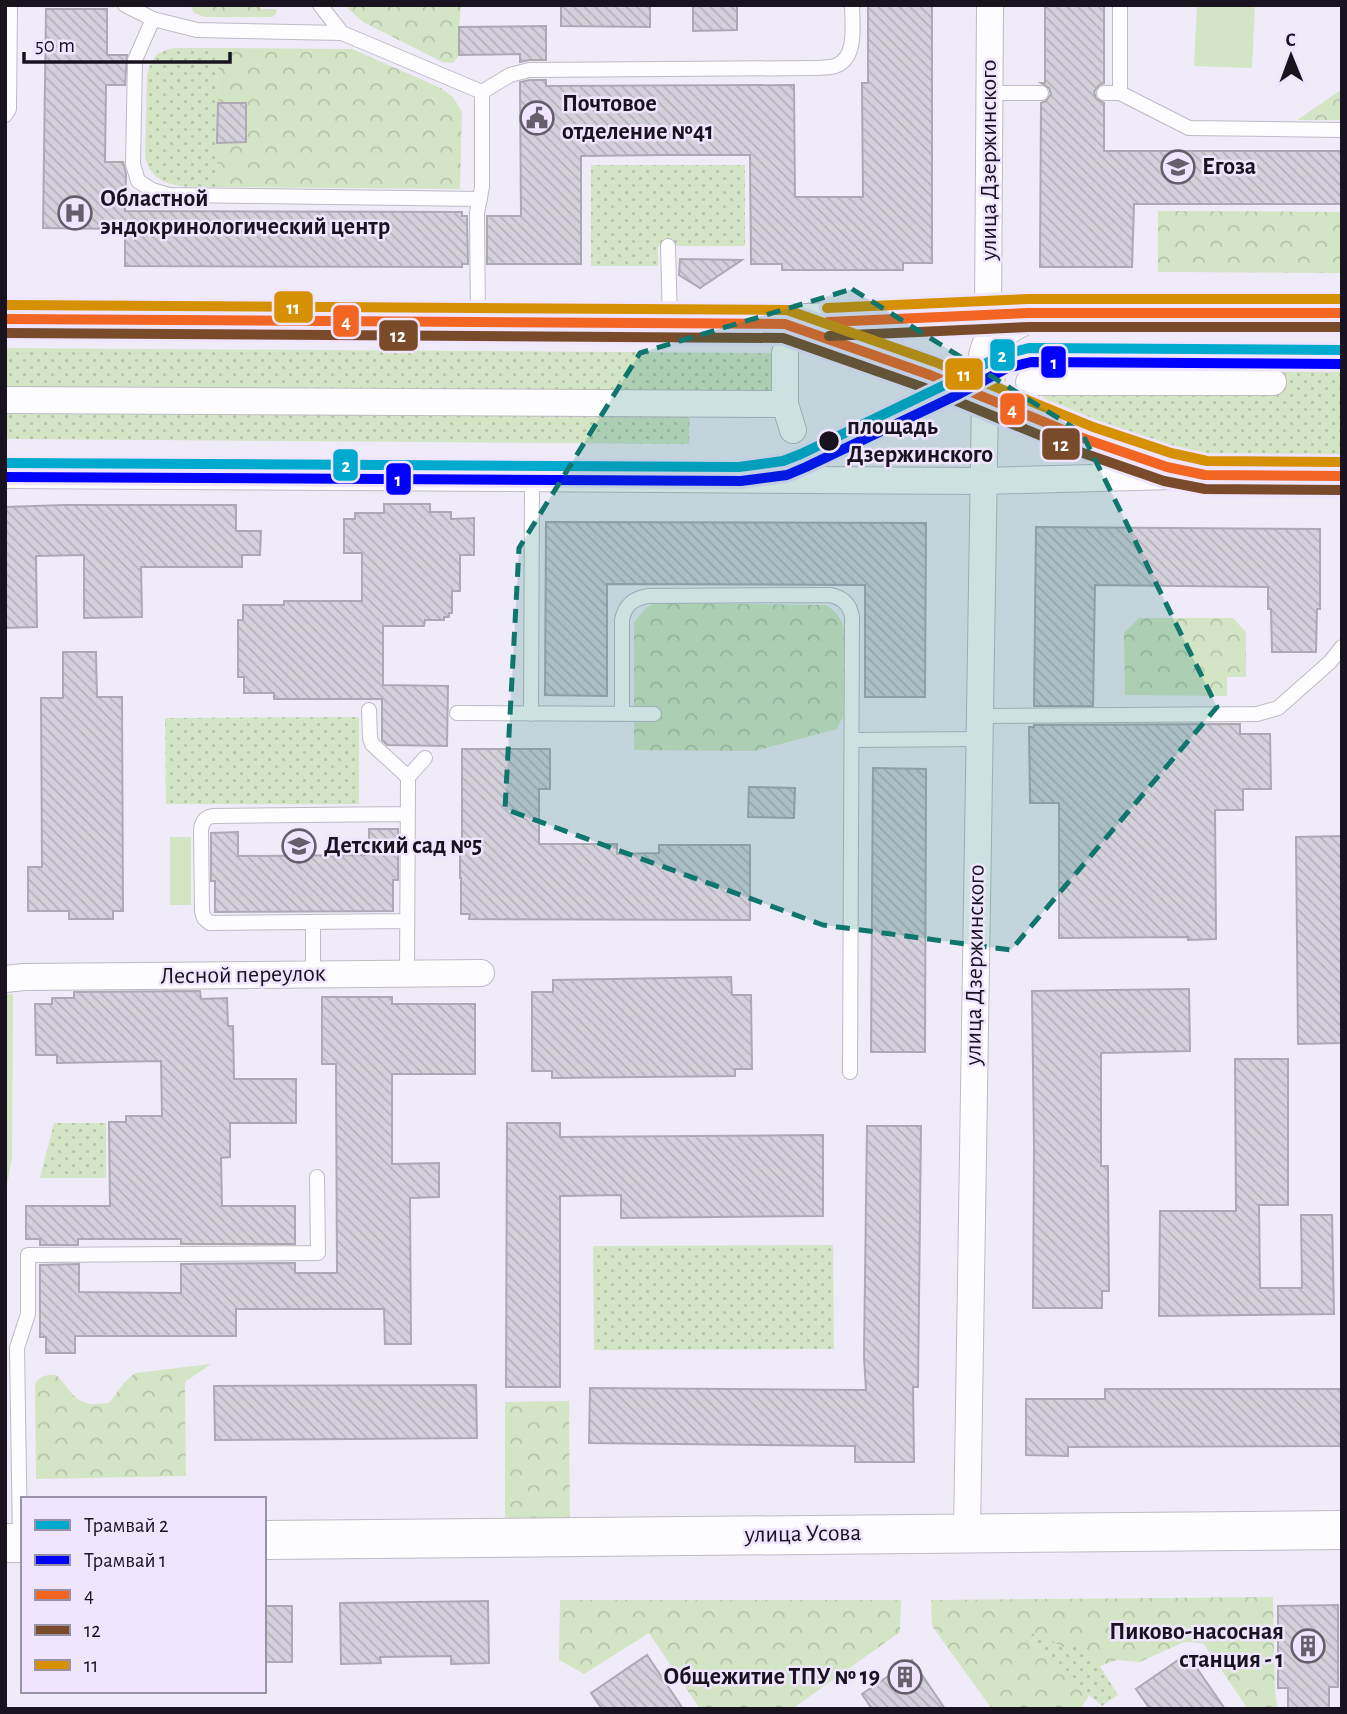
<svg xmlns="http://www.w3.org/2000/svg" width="1347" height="1714" font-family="'Alegreya Sans',sans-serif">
  <defs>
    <pattern id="forest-crowns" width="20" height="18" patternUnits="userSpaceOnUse" patternTransform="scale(1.75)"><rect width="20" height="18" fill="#d4e5c5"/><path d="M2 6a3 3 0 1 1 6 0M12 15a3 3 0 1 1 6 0" fill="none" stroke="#b5c4a9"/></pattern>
    <pattern id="park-dots" width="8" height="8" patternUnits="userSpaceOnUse" patternTransform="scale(1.75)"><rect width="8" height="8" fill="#d4e5c5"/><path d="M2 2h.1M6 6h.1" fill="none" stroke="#b5c4a9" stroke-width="1.8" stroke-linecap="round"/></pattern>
    <pattern id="building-back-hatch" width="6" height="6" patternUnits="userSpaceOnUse" patternTransform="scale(1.75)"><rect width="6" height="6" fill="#d4d0dc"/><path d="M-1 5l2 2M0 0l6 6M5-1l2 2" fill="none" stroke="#b5b2bc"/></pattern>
  </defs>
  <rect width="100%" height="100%" fill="#f0ebf9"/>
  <!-- green -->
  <path fill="#d4e5c5" d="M1197 5H1255L1252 68 1194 66Z
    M170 837H191V905H170Z
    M5 994H13L12 1158 5 1196Z"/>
  <!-- forest -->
  <path fill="url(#forest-crowns)" d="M190 5H261V9H277L276 14 272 17H205L194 13Z
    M344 5H461L459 27V55L453 63 442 62 363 22Z
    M218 48 352 49 441 88 453 97 462 112 460 189 217 187V143L246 142V103H218Z
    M1341 90 1342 120H1297Z
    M1158 211 1342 212V273L1158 272Z
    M654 603 825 605C835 610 840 616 844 628L843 716 837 729 755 751 634 750V622L646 608Z
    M1139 618H1233L1246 632V677H1227V696L1125 695 1124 633Z
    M211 1364 185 1382 186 1476 36 1479 35 1384C40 1375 46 1375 56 1375 66 1383 72 1399 86 1403 93 1405 102 1403 109 1403L124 1383 135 1373Z
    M569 1401 570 1520H505V1402Z
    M1273 1597 1275 1692 1278 1709H1248L1203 1643 1184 1642 1140 1662 1117 1660 1100 1666 1093 1688 1081 1709H992L932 1626 931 1600Z
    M560 1600H901L900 1632 792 1709H700L649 1633 584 1674 559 1660Z"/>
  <!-- park -->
  <path fill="url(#park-dots)" d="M174 48H218L217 187C190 187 153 191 145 157L147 75C152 57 156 52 174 48Z
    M591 165H745V246H658V266H591Z
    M5 348 774 353V404H690L689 444 5 439Z
    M1043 361 1342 362V459H1206L1139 443 1043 401Z
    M359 717V804H166L165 718Z
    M54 1123H106V1178H40Z
    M833 1245 834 1349 594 1350 593 1246Z
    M1034 1632 1063 1647 1087 1646 1118 1695 1102 1706 1026 1641Z"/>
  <!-- building -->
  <path fill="url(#building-back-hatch)" stroke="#aca8b4" stroke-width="2" d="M561 5H650V27L561 26Z
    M693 5H737V30L693 31Z
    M868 5H932V263H903V270H782V264H751L750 155H666L581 156V264H487V216H521L520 82 530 80H546V86L794 85 795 197H863L862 83H868Z
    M1045 5H1104V83L1099 85 1094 92 1096 98 1104 103V151H1342V204H1134L1132 267H1040L1041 103 1046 101 1051 94 1049 88 1041 83H1045Z
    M46 9H107V55H127L125 85H106L105 162H123L126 174 125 211 462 212V216H467L468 264H462V267L125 266V229L43 228Z
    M546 26V60H529L520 62V54L459 55V27Z
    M218 103H246V142L217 143Z
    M680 259 742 260 700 288 679 275Z
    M384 504H430V512H451V519L474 518V555H460V591H452V613H449V617H444V620H425L424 626H383V685L448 686 447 746 387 745 382 740V699H274V693H244V677H238V620H243V605H284V601H362V553H344V519H355V513H384Z
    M65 505H236V531H261L260 555H242V567H141L142 617 84 618V555L36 556 37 627 5 628V507Z
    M546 522 926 523 925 697H865V585L607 584V696L545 695Z
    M1036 527 1320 529V609H1317L1316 652H1272L1271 609H1268V587L1095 585 1093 706H1034Z
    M63 652H96L97 697H122L123 911H113V919H69V911H28V867H42L41 698H63Z
    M1240 724V734H1270L1271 789H1243V810H1215L1216 939 1188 940V937L1059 938V803H1030L1029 727H1034V725Z
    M462 749H550V789H539V844H617V854L659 853V845H750V920L469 919 470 914H461V878H460V843H462Z
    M873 768 926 769 925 1052H871Z
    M749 787 795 788 794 818 748 817Z
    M369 829H398V880H393V911L215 912V881H211V833L238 832V856L369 855Z
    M1342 836V1043L1298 1044 1296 837Z
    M731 977 732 995H751L752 1069H735V1076L552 1078V1071H532V992H553V980Z
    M1189 989 1190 1051 1101 1053V1166H1108V1188L1109 1291H1102V1308H1033L1034 1147 1032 991Z
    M200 991 201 999 227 998 228 1026H233L234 1079H296V1123H230V1157L221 1158 222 1206H295V1244H181V1239H78V1245H40V1239H26V1206H110L109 1122H126V1116H162L161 1061 57 1063V1055H36L35 1004H52V998H74V992Z
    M322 997H392V1004H475V1074H392V1164L439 1163V1197L410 1198 411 1344H385L384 1309H236V1336H75V1353H46V1337H40V1265L79 1264V1292L181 1293V1264L295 1263V1273H337L336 1064H322Z
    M1235 1059H1288V1205H1259L1260 1288H1302L1301 1215H1332L1334 1314 1159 1316 1160 1211H1236Z
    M507 1123H560V1137L823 1135V1216L621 1218V1195L560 1196V1387H506Z
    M867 1126H921L918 1387H913L914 1462H855V1446L589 1443 590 1388 866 1390 864 1357Z
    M476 1385 477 1438 215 1440 214 1386Z
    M1105 1389H1342V1446L1068 1447V1456L1026 1455V1399H1105Z
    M488 1601 489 1663 451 1664V1656L380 1657 381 1663 341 1664 340 1603Z
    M1338 1605V1687H1329V1709H1288V1688H1278V1606Z
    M264 1606H292V1662H264Z
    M1187 1654 1225 1709H1150L1136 1689Z
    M647 1655 683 1709H602L591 1693Z
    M912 1660 945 1709H872L862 1694Z"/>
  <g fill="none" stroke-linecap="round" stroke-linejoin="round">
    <defs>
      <path id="lane" d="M125 5 153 19 197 30 342 33
        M320 5 342 33 482 92
        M153 19 135 60 133 164 138 181 152 190 169 195 480 199
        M482 92 510 75 529 70 818 68C823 67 830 68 835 66 858 58 852 24 852 5
        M989 93H1041
        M1104 93H1120V5
        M1120 93 1189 128 1342 130
        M5 115 9 109 10 5
        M668 246 670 322
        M478 321 477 213 482 187V92
        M369 710 370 738 372 744 408 777 425 758
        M457 713 654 714
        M531 714 532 477
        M622 714V620C625 605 633 598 649 596L829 595C842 597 850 604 852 617L850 1072
        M979 716 1257 714 1278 708 1330 662 1342 647
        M852 740 979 739
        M407 921 210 923 204 918 202 911 201 830C202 822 205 817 213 816L407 814
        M407 973 408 777
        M313 974V922
        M20 1540 17 1348 28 1314V1255L318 1253 317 1177"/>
      <path id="street" d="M988 314 990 5
        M785 353V404L793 430
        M1029 382H1273
        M5 400 785 404
        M5 475 983 481 1172 476
        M5 979 24 977 481 973
        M967 1533 985 397"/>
      <path id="secondary" d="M5 319 785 324 1029 313H1342
        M804 330 930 375 1088 440 1167 467 1205 475 1342 476
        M985 397C985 373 985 344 1004 327 1011 321 1022 317 1029 313
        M264 1540 1342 1530
        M5 1543H23"/>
    </defs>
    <!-- lane casing -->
    <use href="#lane" stroke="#bebac6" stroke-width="16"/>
    <!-- street casing -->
    <use href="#street" stroke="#bebac6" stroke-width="28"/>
    <!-- secondary casing -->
    <use href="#secondary" stroke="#bebac6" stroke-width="40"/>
    <!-- lane -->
    <use href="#lane" stroke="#fdfcfe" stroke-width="14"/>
    <!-- street -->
    <use href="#street" stroke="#fdfcfe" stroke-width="26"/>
    <!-- secondary -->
    <use href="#secondary" stroke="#fdfcfe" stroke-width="38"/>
    <defs>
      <path id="bus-1" d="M5 319 785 324 930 375 1088 440 1167 467 1205 475 1342 476
        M828 322 1029 313H1342"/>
      <path id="bus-2" d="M5 333 783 338 925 388 1083 453 1164 481 1205 489 1342 490
        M829 336 1029 327H1342"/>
      <path id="bus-3" d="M5 305 787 310 935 362 1093 427 1171 453 1207 461 1342 462
        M827 308 1029 299H1342"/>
    </defs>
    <!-- bus-1 casing -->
    <use href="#bus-1" stroke="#efe5ff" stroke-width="16"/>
    <!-- bus-2 casing -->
    <use href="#bus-2" stroke="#efe5ff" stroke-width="16"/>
    <!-- bus-3 casing -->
    <use href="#bus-3" stroke="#efe5ff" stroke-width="16"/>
    <!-- bus-1 -->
    <use href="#bus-1" stroke="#f26522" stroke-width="10"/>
    <!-- bus-2 -->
    <use href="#bus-2" stroke="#7a4b2a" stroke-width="10"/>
    <!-- bus-3 -->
    <use href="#bus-3" stroke="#d69004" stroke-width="10"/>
    <defs>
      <path id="tram-1" d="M5 463 739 467 783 461 801 454 951 382 1002 355 1029 348 1342 350"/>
      <path id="tram-2" d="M5 477 741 481 787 475 806 467 957 395 1007 368 1031 362 1342 364"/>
    </defs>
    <!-- tram-1 casing -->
    <use href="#tram-1" stroke="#efe5ff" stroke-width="16"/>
    <!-- tram-2 casing -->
    <use href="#tram-2" stroke="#efe5ff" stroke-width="16"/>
    <!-- tram-1 -->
    <use href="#tram-1" stroke="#00a9ce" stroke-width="10"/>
    <!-- tram-2 -->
    <use href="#tram-2" stroke="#00f" stroke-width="10"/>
  </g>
  <!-- marked area -->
  <path fill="#0f766e" fill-opacity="0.2" stroke="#0f766e" stroke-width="5" stroke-dasharray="14 9" stroke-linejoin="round" d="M852 289 1082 433 1217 707 1011 950 823 925 505 809 519 548 640 353Z"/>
  <!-- icons -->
  <defs>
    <symbol id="civic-ring" viewBox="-11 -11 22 22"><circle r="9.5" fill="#efe5ff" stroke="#645f6b" stroke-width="1.5"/><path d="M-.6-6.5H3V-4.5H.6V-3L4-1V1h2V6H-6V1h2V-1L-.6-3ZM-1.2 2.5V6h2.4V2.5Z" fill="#645f6b"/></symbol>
    <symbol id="school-ring" viewBox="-11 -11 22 22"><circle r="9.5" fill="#efe5ff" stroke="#645f6b" stroke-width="1.5"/><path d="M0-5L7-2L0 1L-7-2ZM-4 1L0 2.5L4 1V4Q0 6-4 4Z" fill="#645f6b"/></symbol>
    <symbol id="hospital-ring" viewBox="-11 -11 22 22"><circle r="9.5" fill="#efe5ff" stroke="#645f6b" stroke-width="1.5"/><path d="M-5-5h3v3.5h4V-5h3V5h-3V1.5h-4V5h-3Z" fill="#645f6b"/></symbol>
    <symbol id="building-ring" viewBox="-11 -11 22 22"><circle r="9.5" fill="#efe5ff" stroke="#645f6b" stroke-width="1.5"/><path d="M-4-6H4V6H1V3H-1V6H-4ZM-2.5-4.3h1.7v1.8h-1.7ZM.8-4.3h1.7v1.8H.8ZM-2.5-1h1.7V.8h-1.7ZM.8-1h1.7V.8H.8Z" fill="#645f6b"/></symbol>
  </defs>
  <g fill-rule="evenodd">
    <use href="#civic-ring" x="518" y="99" width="38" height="38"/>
    <use href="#school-ring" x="1159" y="148" width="38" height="38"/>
    <use href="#hospital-ring" x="56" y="194" width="38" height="38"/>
    <use href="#school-ring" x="280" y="827" width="38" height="38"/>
    <use href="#building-ring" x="1289" y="1627" width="38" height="38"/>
    <use href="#building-ring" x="886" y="1658" width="38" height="38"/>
  </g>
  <!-- markers -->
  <circle fill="#18131e" stroke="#efe5ff" stroke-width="2.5" cx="829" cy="441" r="11"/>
  <g text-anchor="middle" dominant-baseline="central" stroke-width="5" stroke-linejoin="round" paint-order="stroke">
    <!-- poi labels -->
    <g font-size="24" font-weight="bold" fill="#18131e" stroke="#efe5ff" text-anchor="start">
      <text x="562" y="104">Почтовое<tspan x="562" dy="28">отделение №41</tspan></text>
      <text x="1202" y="167">Егоза</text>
      <text x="100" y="199">Областной<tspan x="100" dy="28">эндокринологический центр</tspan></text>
      <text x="324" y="846">Детский сад №5</text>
      <text x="1284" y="1632" text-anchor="end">Пиково-насосная<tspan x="1284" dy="28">станция - 1</tspan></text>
      <text x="880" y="1677" text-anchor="end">Общежитие ТПУ № 19</text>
    </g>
    <!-- street labels -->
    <g font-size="24" fill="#18131e" stroke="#efe5ff">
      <text transform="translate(989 160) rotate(-90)">улица Дзержинского</text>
      <text transform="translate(975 965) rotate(-89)">улица Дзержинского</text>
      <text transform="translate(243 975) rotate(-1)">Лесной переулок</text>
      <text transform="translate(803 1534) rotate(-1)">улица Усова</text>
    </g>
    <!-- stop labels -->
    <g font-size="24" font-weight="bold" fill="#18131e" stroke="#efe5ff" text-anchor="start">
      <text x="847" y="427">площадь<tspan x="847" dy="28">Дзержинского</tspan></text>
    </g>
  </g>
  <g stroke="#efe5ff" stroke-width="2.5">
    <rect x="273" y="290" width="41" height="34" rx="7" fill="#d69004"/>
    <rect x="332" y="304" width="28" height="34" rx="7" fill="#f26522"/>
    <rect x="378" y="319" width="41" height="33" rx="7" fill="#7a4b2a"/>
    <rect x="989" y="338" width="27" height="34" rx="7" fill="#00a9ce"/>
    <rect x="1040" y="345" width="27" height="34" rx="7" fill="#00f"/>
    <rect x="944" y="357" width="40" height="34" rx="7" fill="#d69004"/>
    <rect x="999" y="392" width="27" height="34" rx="7" fill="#f26522"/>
    <rect x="1041" y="427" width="40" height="34" rx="7" fill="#7a4b2a"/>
    <rect x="332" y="448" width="27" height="34" rx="7" fill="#00a9ce"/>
    <rect x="385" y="462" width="27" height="34" rx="7" fill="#00f"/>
  </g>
  <g font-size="19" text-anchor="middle" font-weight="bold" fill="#fff">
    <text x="293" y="314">11</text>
    <text x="346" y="328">4</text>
    <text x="398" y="342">12</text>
    <text x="1002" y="362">2</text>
    <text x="1054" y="369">1</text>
    <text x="964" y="381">11</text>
    <text x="1012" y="416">4</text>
    <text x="1061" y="451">12</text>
    <text x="346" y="472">2</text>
    <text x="398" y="486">1</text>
  </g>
  <!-- border -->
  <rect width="1347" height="1714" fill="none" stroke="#18131e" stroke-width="14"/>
  <!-- legend -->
  <rect x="21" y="1497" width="245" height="196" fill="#efe5ff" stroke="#9991a5" stroke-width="2"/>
  <rect x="35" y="1520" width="35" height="10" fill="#00a9ce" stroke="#9991a5" stroke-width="2"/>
  <text x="84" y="1532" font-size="21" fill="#18131e">Трамвай 2</text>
  <rect x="35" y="1555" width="35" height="10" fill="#0000ff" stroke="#9991a5" stroke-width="2"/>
  <text x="84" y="1567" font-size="21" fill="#18131e">Трамвай 1</text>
  <rect x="35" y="1590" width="35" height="10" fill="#f26522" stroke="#9991a5" stroke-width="2"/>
  <text x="84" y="1602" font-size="21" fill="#18131e">4</text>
  <rect x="35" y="1625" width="35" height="10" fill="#7a4b2a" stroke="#9991a5" stroke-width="2"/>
  <text x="84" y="1637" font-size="21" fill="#18131e">12</text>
  <rect x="35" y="1660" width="35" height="10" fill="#d69004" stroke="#9991a5" stroke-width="2"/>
  <text x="84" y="1672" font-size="21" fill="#18131e">11</text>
  <!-- north arrow -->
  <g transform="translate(1291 56) rotate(359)" stroke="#efe5ff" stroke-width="5" paint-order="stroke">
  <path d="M0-5L12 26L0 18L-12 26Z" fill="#18131e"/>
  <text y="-10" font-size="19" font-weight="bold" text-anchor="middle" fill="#18131e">С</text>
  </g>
  <!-- scale -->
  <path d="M24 52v10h206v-10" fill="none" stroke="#18131e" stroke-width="3.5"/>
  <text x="35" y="52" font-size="21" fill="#18131e" stroke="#efe5ff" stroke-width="5" paint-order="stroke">50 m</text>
</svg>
